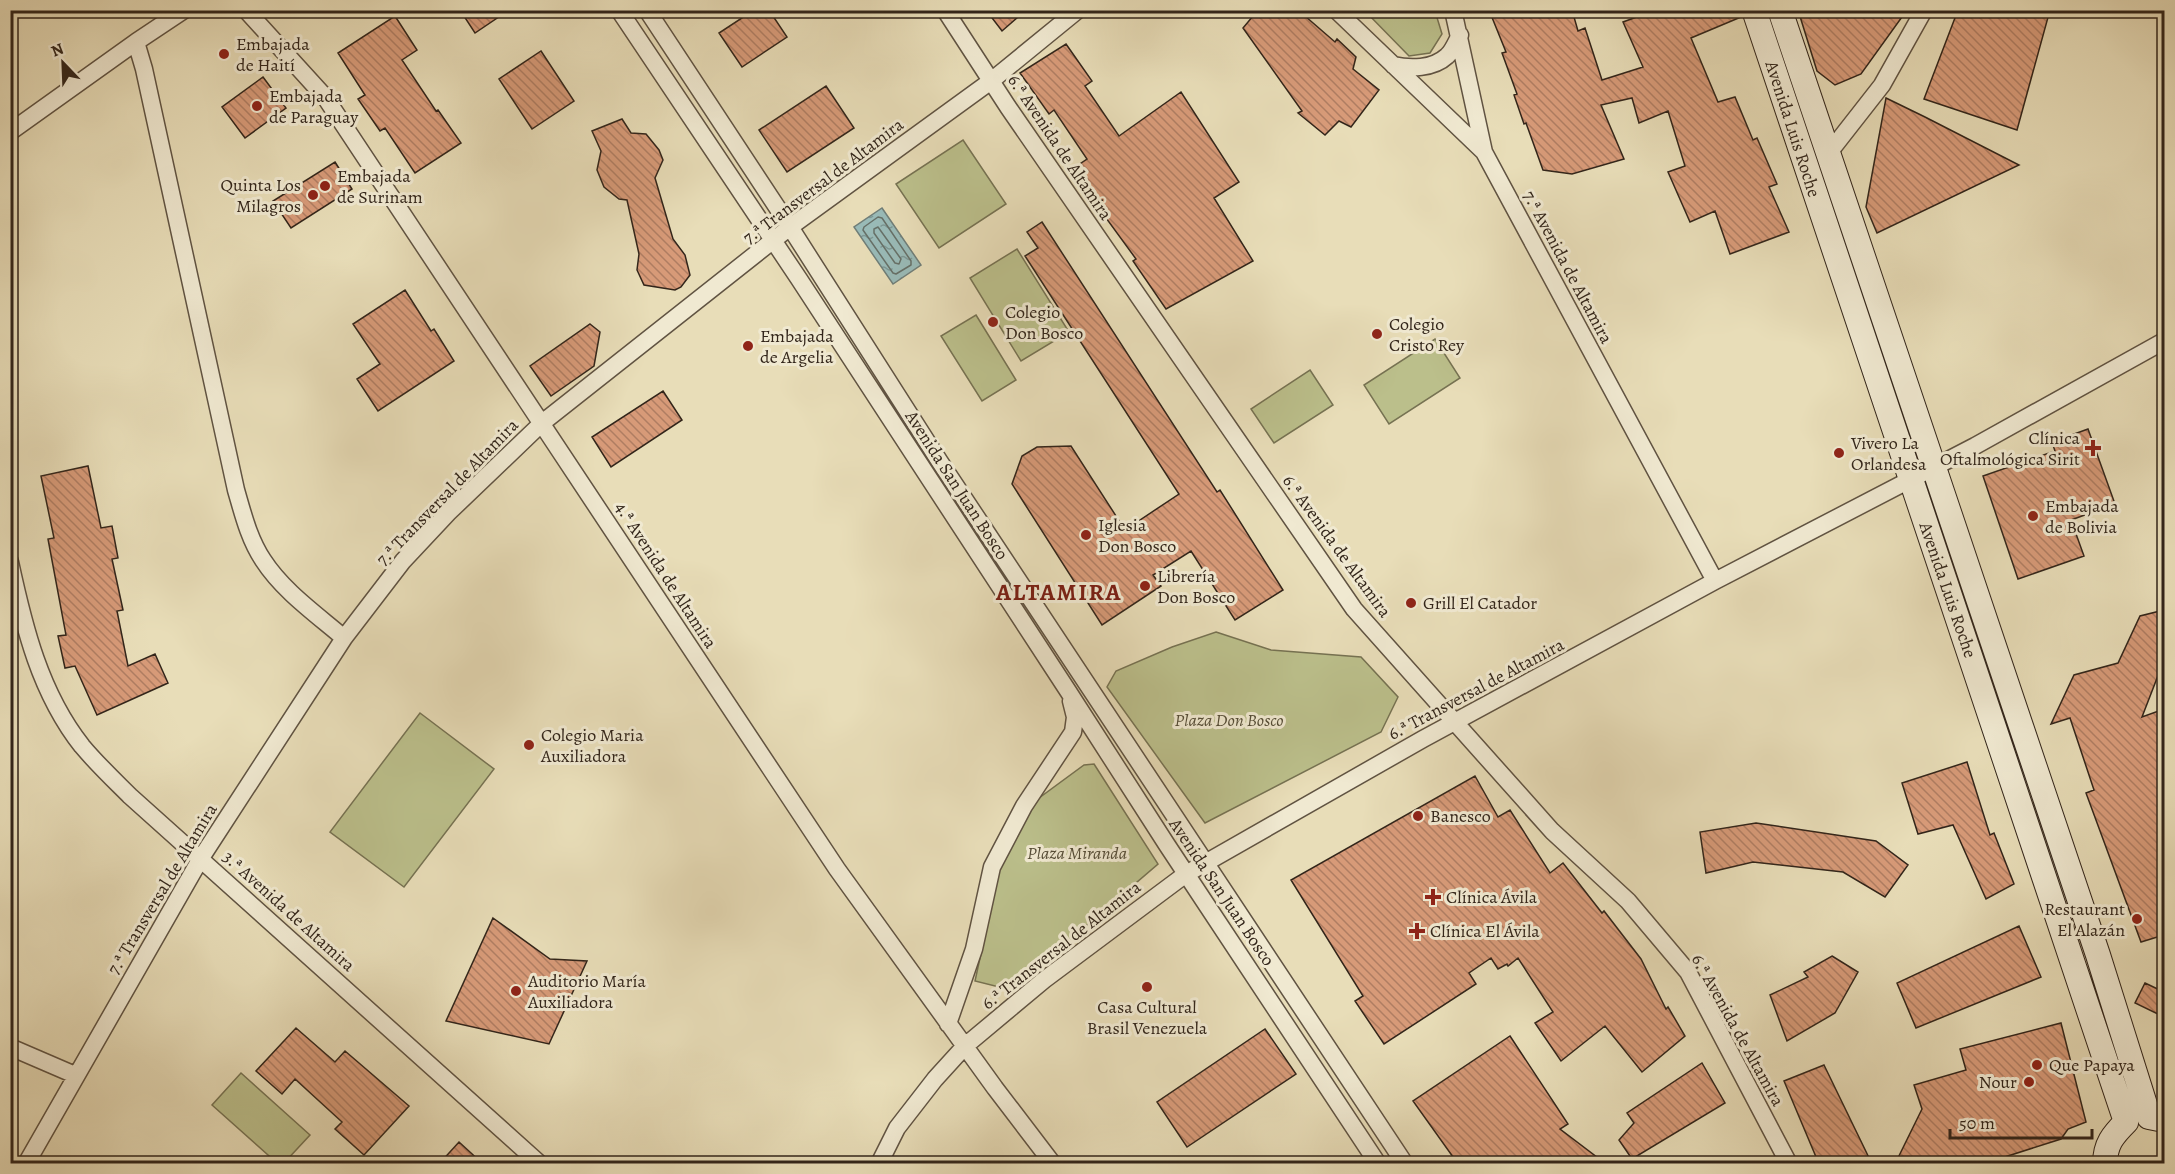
<svg xmlns="http://www.w3.org/2000/svg" width="2175" height="1174" font-family="Alegreya,serif">
  <defs>
    <pattern id="water-ripples" width="26" height="14" patternUnits="userSpaceOnUse" patternTransform="scale(1.5)"><rect width="26" height="14" fill="#99bab7"/><path d="M2 4q2-2 4 0t4 0M15 11q2-2 4 0t4 0" fill="none" stroke="#7d9794"/></pattern>
    <pattern id="building-back-hatch" width="6" height="6" patternUnits="userSpaceOnUse" patternTransform="scale(1.5)"><rect width="6" height="6" fill="#d79a78"/><path d="M-1 5l2 2M0 0l6 6M5-1l2 2" fill="none" stroke="#af7d62"/></pattern>
  </defs>
  <rect width="100%" height="100%" fill="#e8ddb8"/>
  <filter id="stains"><feTurbulence type="fractalNoise" baseFrequency=".00333" numOctaves="4"/><feColorMatrix values="0 0 0 0 .2 0 0 0 0 .09 0 0 0 0 .02 0 0 0 .5 -.17"/></filter>
  <radialGradient id="worn" r=".72"><stop offset=".6" stop-color="#630" stop-opacity="0"/><stop offset="1" stop-color="#630" stop-opacity=".3"/></radialGradient>
  <!-- park -->
  <path fill="#bbbf8b" stroke="#767252" stroke-width="1.5" d="M1365 11H1435L1442 34 1430 53 1409 56Z
    M963 140 1006 204 939 248 896 184Z
    M1017 249 1069 332 1021 361 970 278Z
    M976 315 1016 380 982 401 941 336Z
    M1435 339 1460 378 1389 424 1364 385Z
    M1310 370 1333 405 1274 443 1251 409Z
    M1216 632 1271 650 1361 657 1398 697 1381 732 1205 823 1107 687 1116 671 1172 647Z
    M420 713 494 769 404 887 330 832Z
    M1094 764 1158 864 1011 990 975 981 1000 866 1035 801 1084 765Z
    M241 1073 310 1135 284 1163H277L212 1105Z"/>
  <!-- water -->
  <path fill="url(#water-ripples)" stroke="#707e78" stroke-width="1.5" d="M882 208 921 265 893 284 854 227Z"/>
  <g fill="none" stroke-linecap="round" stroke-linejoin="round">
    <!-- shore -->
    <path stroke="#667068" stroke-width="1.5" d="M878 217 882 218 911 261V265L896 274 893 273 863 230 864 227Z
      M878 227 901 259 899 264 895 263 874 233V229Z"/>
  </g>
  <!-- building -->
  <path fill="url(#building-back-hatch)" stroke="#32251a" stroke-width="1.5" d="M460 10H509L475 33Z
    M754 10H769L787 37 742 67 719 33Z
    M986 10H1026L1002 31Z
    M1258 10H1298L1335 42 1337 39 1356 57 1353 69 1379 90 1351 127 1339 121 1325 135 1298 113 1302 111 1243 28Z
    M1489 10H1572L1578 31 1585 28 1602 80 1643 67 1623 22 1656 10H1740L1741 17 1691 38 1718 102 1735 97 1753 140 1757 138 1777 184 1769 187 1789 232 1730 254 1715 211 1690 222 1668 172 1685 166 1668 111 1639 123 1632 98 1601 105 1624 159 1572 174 1543 170 1526 123 1524 124 1514 95 1517 94 1502 53 1506 52Z
    M1798 10H1907L1861 74 1835 85 1817 71Z
    M1958 10H2050L2017 130 1924 99Z
    M395 16 417 50 402 60 436 111 438 110 461 143 415 173 385 128 380 131 358 99 365 95 338 53Z
    M1066 44 1092 81 1085 86 1119 136 1181 92 1239 182 1214 198 1253 261 1166 309 1133 261 1136 259 1071 170 1087 159 1054 110 1049 114 1020 73Z
    M541 51 574 101 532 129 499 79Z
    M263 77 286 108 245 138 222 107Z
    M826 86 854 128 787 172 759 130Z
    M1886 98 1925 117 2019 165 1877 233 1866 207Z
    M622 119 631 133 646 134 659 150 663 160 655 178 673 239 685 255 690 275 681 287 675 290 644 285 637 270 639 254 627 200 619 199 604 187 597 170 601 151 592 131Z
    M335 162 352 189 291 228 273 201Z
    M1042 222 1217 492 1220 490 1283 590 1235 620 1191 551 1153 575 1161 586 1102 625 1012 484 1022 456 1037 447 1071 446 1125 530 1179 494 1025 256 1038 248 1027 232Z
    M405 290 431 331 434 329 454 361 378 411 357 379 380 364 353 324Z
    M590 324 600 332 594 366 551 396 530 366Z
    M663 391 682 420 611 467 592 437Z
    M2088 429 2115 504 2071 520 2084 556 2018 579 1983 476 2055 451 2052 442Z
    M88 466 101 528 112 526 118 558 112 559 123 610 117 611 128 666 155 654 168 683 97 715 75 666 65 668 58 636 66 635 48 539 54 538 41 476Z
    M2164 610V660L2142 717 2164 709V935L2141 942 2086 793 2094 790 2070 718 2051 724 2074 675 2118 663 2140 616Z
    M1967 762 1990 835 1994 833 2014 884 1986 899 1953 825 1918 834 1902 783Z
    M1475 776 1498 817 1510 810 1550 873 1563 863 1602 913 1604 911 1641 959 1666 1009 1668 1007 1685 1036 1642 1072 1605 1026 1561 1061 1535 1023 1553 1012 1518 958 1508 966 1507 964 1498 969 1491 958 1469 973 1476 984 1384 1044 1355 1001 1363 996 1291 880Z
    M1756 823 1876 841 1908 865 1885 897 1843 872 1753 862 1706 873 1700 832Z
    M493 918 550 959 587 961 549 1044 446 1021Z
    M2019 926 2041 977 1916 1028 1897 983Z
    M1832 956 1858 972 1835 1013 1787 1041 1770 995 1808 977 1804 972Z
    M2145 983 2164 992V1017L2135 1003Z
    M2061 1023 2086 1122 2068 1129 2061 1139 1983 1164H1895L1922 1109 1914 1085 1966 1070 1960 1049Z
    M296 1028 335 1062 345 1051 409 1106 364 1155 335 1129 342 1122 295 1079 282 1094 256 1071Z
    M1265 1029 1296 1074 1187 1147 1157 1102Z
    M1510 1036 1568 1124 1560 1129 1606 1164H1458L1413 1101Z
    M1702 1063 1725 1103 1632 1159 1619 1140 1634 1123 1627 1113Z
    M1824 1065 1872 1164H1819L1784 1081Z
    M459 1142 483 1164H439Z"/>
  <g fill="none" stroke-linecap="round" stroke-linejoin="round">
    <defs>
      <path id="minor" d="M246 10 325 97 837 869 995 1088 1053 1164
        M619 10 799 279 1068 691 1167 845 1378 1164
        M647 10 790 227 940 462 1405 1164
        M945 10 1008 107 1354 609 1552 831 1628 901 1688 972 1789 1164
        M1336 10 1484 152 1715 581
        M1453 10 1484 152
        M136 42 144 69 236 490C243 514 249 539 263 560 283 591 316 614 344 638
        M1393 65C1410 69 1433 69 1447 56 1453 51 1456 42 1460 35
        M10 132 136 42 184 10
        M1828 154 1882 85 1924 10
        M10 562C24 627 40 693 82 746 97 764 114 780 130 796L540 1164
        M948 1024 974 949 992 867 1024 806 1073 732 1075 717 1071 701
        M10 1047 75 1075
        M26 1164 201 858 344 638 403 561 448 513 542 423 790 227 991 81 1078 10
        M879 1164 897 1128 935 1079 965 1046 1044 980 1186 874 1423 739 1715 581 1975 446 2164 341"/>
      <path id="secondary" d="M1754 10 2126 1122C2113 1135 2105 1144 2105 1164
        M1780 10 2098 955 2149 1117 2164 1120"/>
    </defs>
    <!-- minor casing -->
    <use href="#minor" stroke="#605342" stroke-width="19"/>
    <!-- secondary casing -->
    <use href="#secondary" stroke="#32251a" stroke-width="26"/>
    <!-- minor -->
    <use href="#minor" stroke="#f0e9d1" stroke-width="16"/>
    <!-- secondary -->
    <use href="#secondary" stroke="#f0e9d1" stroke-width="24"/>
  </g>
  <!-- markers -->
  <g fill="#8f2418" stroke="#f0e9d1" stroke-width="2">
    <circle cx="224" cy="54" r="6"/>
    <circle cx="257" cy="106" r="6"/>
    <circle cx="325" cy="186" r="6"/>
    <circle cx="313" cy="195" r="6"/>
    <circle cx="993" cy="322" r="6"/>
    <circle cx="1377" cy="334" r="6"/>
    <circle cx="748" cy="346" r="6"/>
    <path d="M2090 439h6v6h6v6h-6v6h-6v-6h-6v-6h6z"/>
    <circle cx="1839" cy="453" r="6"/>
    <circle cx="2033" cy="516" r="6"/>
    <circle cx="1086" cy="535" r="6"/>
    <circle cx="1145" cy="586" r="6"/>
    <circle cx="1411" cy="603" r="6"/>
    <circle cx="529" cy="745" r="6"/>
    <circle cx="1418" cy="816" r="6"/>
    <path d="M1430 888h6v6h6v6h-6v6h-6v-6h-6v-6h6z"/>
    <circle cx="2137" cy="919" r="6"/>
    <path d="M1414 922h6v6h6v6h-6v6h-6v-6h-6v-6h6z"/>
    <circle cx="1147" cy="987" r="6"/>
    <circle cx="516" cy="991" r="6"/>
    <circle cx="2037" cy="1065" r="6"/>
    <circle cx="2029" cy="1082" r="6"/>
  </g>
  <g text-anchor="middle" dominant-baseline="central" stroke-width="6" stroke-linejoin="round" paint-order="stroke">
    <!-- poi labels -->
    <g font-size="18" fill="#32251a" stroke="#f0e9d1" text-anchor="start">
      <text x="236" y="44">Embajada<tspan x="236" dy="21">de Haití</tspan></text>
      <text x="269" y="96">Embajada<tspan x="269" dy="21">de Paraguay</tspan></text>
      <text x="337" y="176">Embajada<tspan x="337" dy="21">de Surinam</tspan></text>
      <text x="301" y="185" text-anchor="end">Quinta Los<tspan x="301" dy="21">Milagros</tspan></text>
      <text x="1005" y="312">Colegio<tspan x="1005" dy="21">Don Bosco</tspan></text>
      <text x="1389" y="324">Colegio<tspan x="1389" dy="21">Cristo Rey</tspan></text>
      <text x="760" y="336">Embajada<tspan x="760" dy="21">de Argelia</tspan></text>
      <text x="2080" y="438" text-anchor="end">Clínica<tspan x="2080" dy="21">Oftalmológica Sirit</tspan></text>
      <text x="1851" y="443">Vivero La<tspan x="1851" dy="21">Orlandesa</tspan></text>
      <text x="2045" y="506">Embajada<tspan x="2045" dy="21">de Bolivia</tspan></text>
      <text x="1098" y="525">Iglesia<tspan x="1098" dy="21">Don Bosco</tspan></text>
      <text x="1157" y="576">Librería<tspan x="1157" dy="21">Don Bosco</tspan></text>
      <text x="1423" y="603">Grill El Catador</text>
      <text x="541" y="735">Colegio Maria<tspan x="541" dy="21">Auxiliadora</tspan></text>
      <text x="1430" y="816">Banesco</text>
      <text x="1446" y="897">Clínica Ávila</text>
      <text x="2125" y="909" text-anchor="end">Restaurant<tspan x="2125" dy="21">El Alazán</tspan></text>
      <text x="1430" y="931">Clínica El Ávila</text>
      <text x="528" y="981">Auditorio María<tspan x="528" dy="21">Auxiliadora</tspan></text>
      <text x="1147" y="1007" text-anchor="middle">Casa Cultural<tspan x="1147" dy="21">Brasil Venezuela</tspan></text>
      <text x="2049" y="1065">Que Papaya</text>
      <text x="2017" y="1082" text-anchor="end">Nour</text>
    </g>
    <!-- street labels -->
    <g font-size="18" fill="#32251a" stroke="#f0e9d1">
      <text transform="translate(1793 129) rotate(72)">Avenida Luis Roche</text>
      <text transform="translate(1060 147) rotate(56)">6.ª Avenida de Altamira</text>
      <text transform="translate(823 181) rotate(-37)">7.ª Transversal de Altamira</text>
      <text transform="translate(1568 267) rotate(62)">7.ª Avenida de Altamira</text>
      <text transform="translate(957 485) rotate(57)">Avenida San Juan Bosco</text>
      <text transform="translate(447 492) rotate(-46)">7.ª Transversal de Altamira</text>
      <text transform="translate(1337 546) rotate(54)">6.ª Avenida de Altamira</text>
      <text transform="translate(666 575) rotate(57)">4.ª Avenida de Altamira</text>
      <text transform="translate(1948 590) rotate(71)">Avenida Luis Roche</text>
      <text transform="translate(1476 689) rotate(-28)">6.ª Transversal de Altamira</text>
      <text transform="translate(162 889) rotate(-59)">7.ª Transversal de Altamira</text>
      <text transform="translate(1222 892) rotate(56)">Avenida San Juan Bosco</text>
      <text transform="translate(289 911) rotate(42)">3.ª Avenida de Altamira</text>
      <text transform="translate(1061 945) rotate(-38)">6.ª Transversal de Altamira</text>
      <text transform="translate(1738 1030) rotate(61)">6.ª Avenida de Altamira</text>
    </g>
    <!-- park labels -->
    <g font-size="18" font-style="italic" fill="#544c36" stroke="#f0e9d1">
      <text x="1229" y="720">Plaza Don Bosco</text>
      <text x="1077" y="853">Plaza Miranda</text>
    </g>
    <!-- district labels -->
    <g font-size="24" font-weight="bold" letter-spacing="1.5" fill="#7a1f14" stroke="#f0e9d1">
      <text x="1059" y="592">ALTAMIRA</text>
    </g>
  </g>
  <!-- margin -->
  <rect width="2175" height="1174" fill="none" stroke="#e8ddb8" stroke-width="36"/>
  <rect x="12" y="12" width="2151" height="1150" fill="none" stroke="#32251a" stroke-width="3"/>
  <rect x="18" y="18" width="2139" height="1138" fill="none" stroke="#32251a" stroke-width="1.5"/>
  <!-- north arrow -->
  <g transform="translate(63 63) rotate(337)" stroke="#f0e9d1" stroke-width="4.5" paint-order="stroke">
  <path d="M0-4.5L10 22L0 15L-10 22Z" fill="#32251a"/>
  <text y="-9" font-size="16" font-weight="bold" text-anchor="middle" fill="#32251a">N</text>
  </g>
  <!-- scale -->
  <path d="M1950 1129v9h142v-9" fill="none" stroke="#32251a" stroke-width="3"/>
  <text x="1959" y="1129" font-size="18" fill="#32251a" stroke="#f0e9d1" stroke-width="4.5" paint-order="stroke">50 m</text>
  <rect width="100%" height="100%" filter="url(#stains)"/>
  <rect width="100%" height="100%" fill="url(#worn)"/>
</svg>
